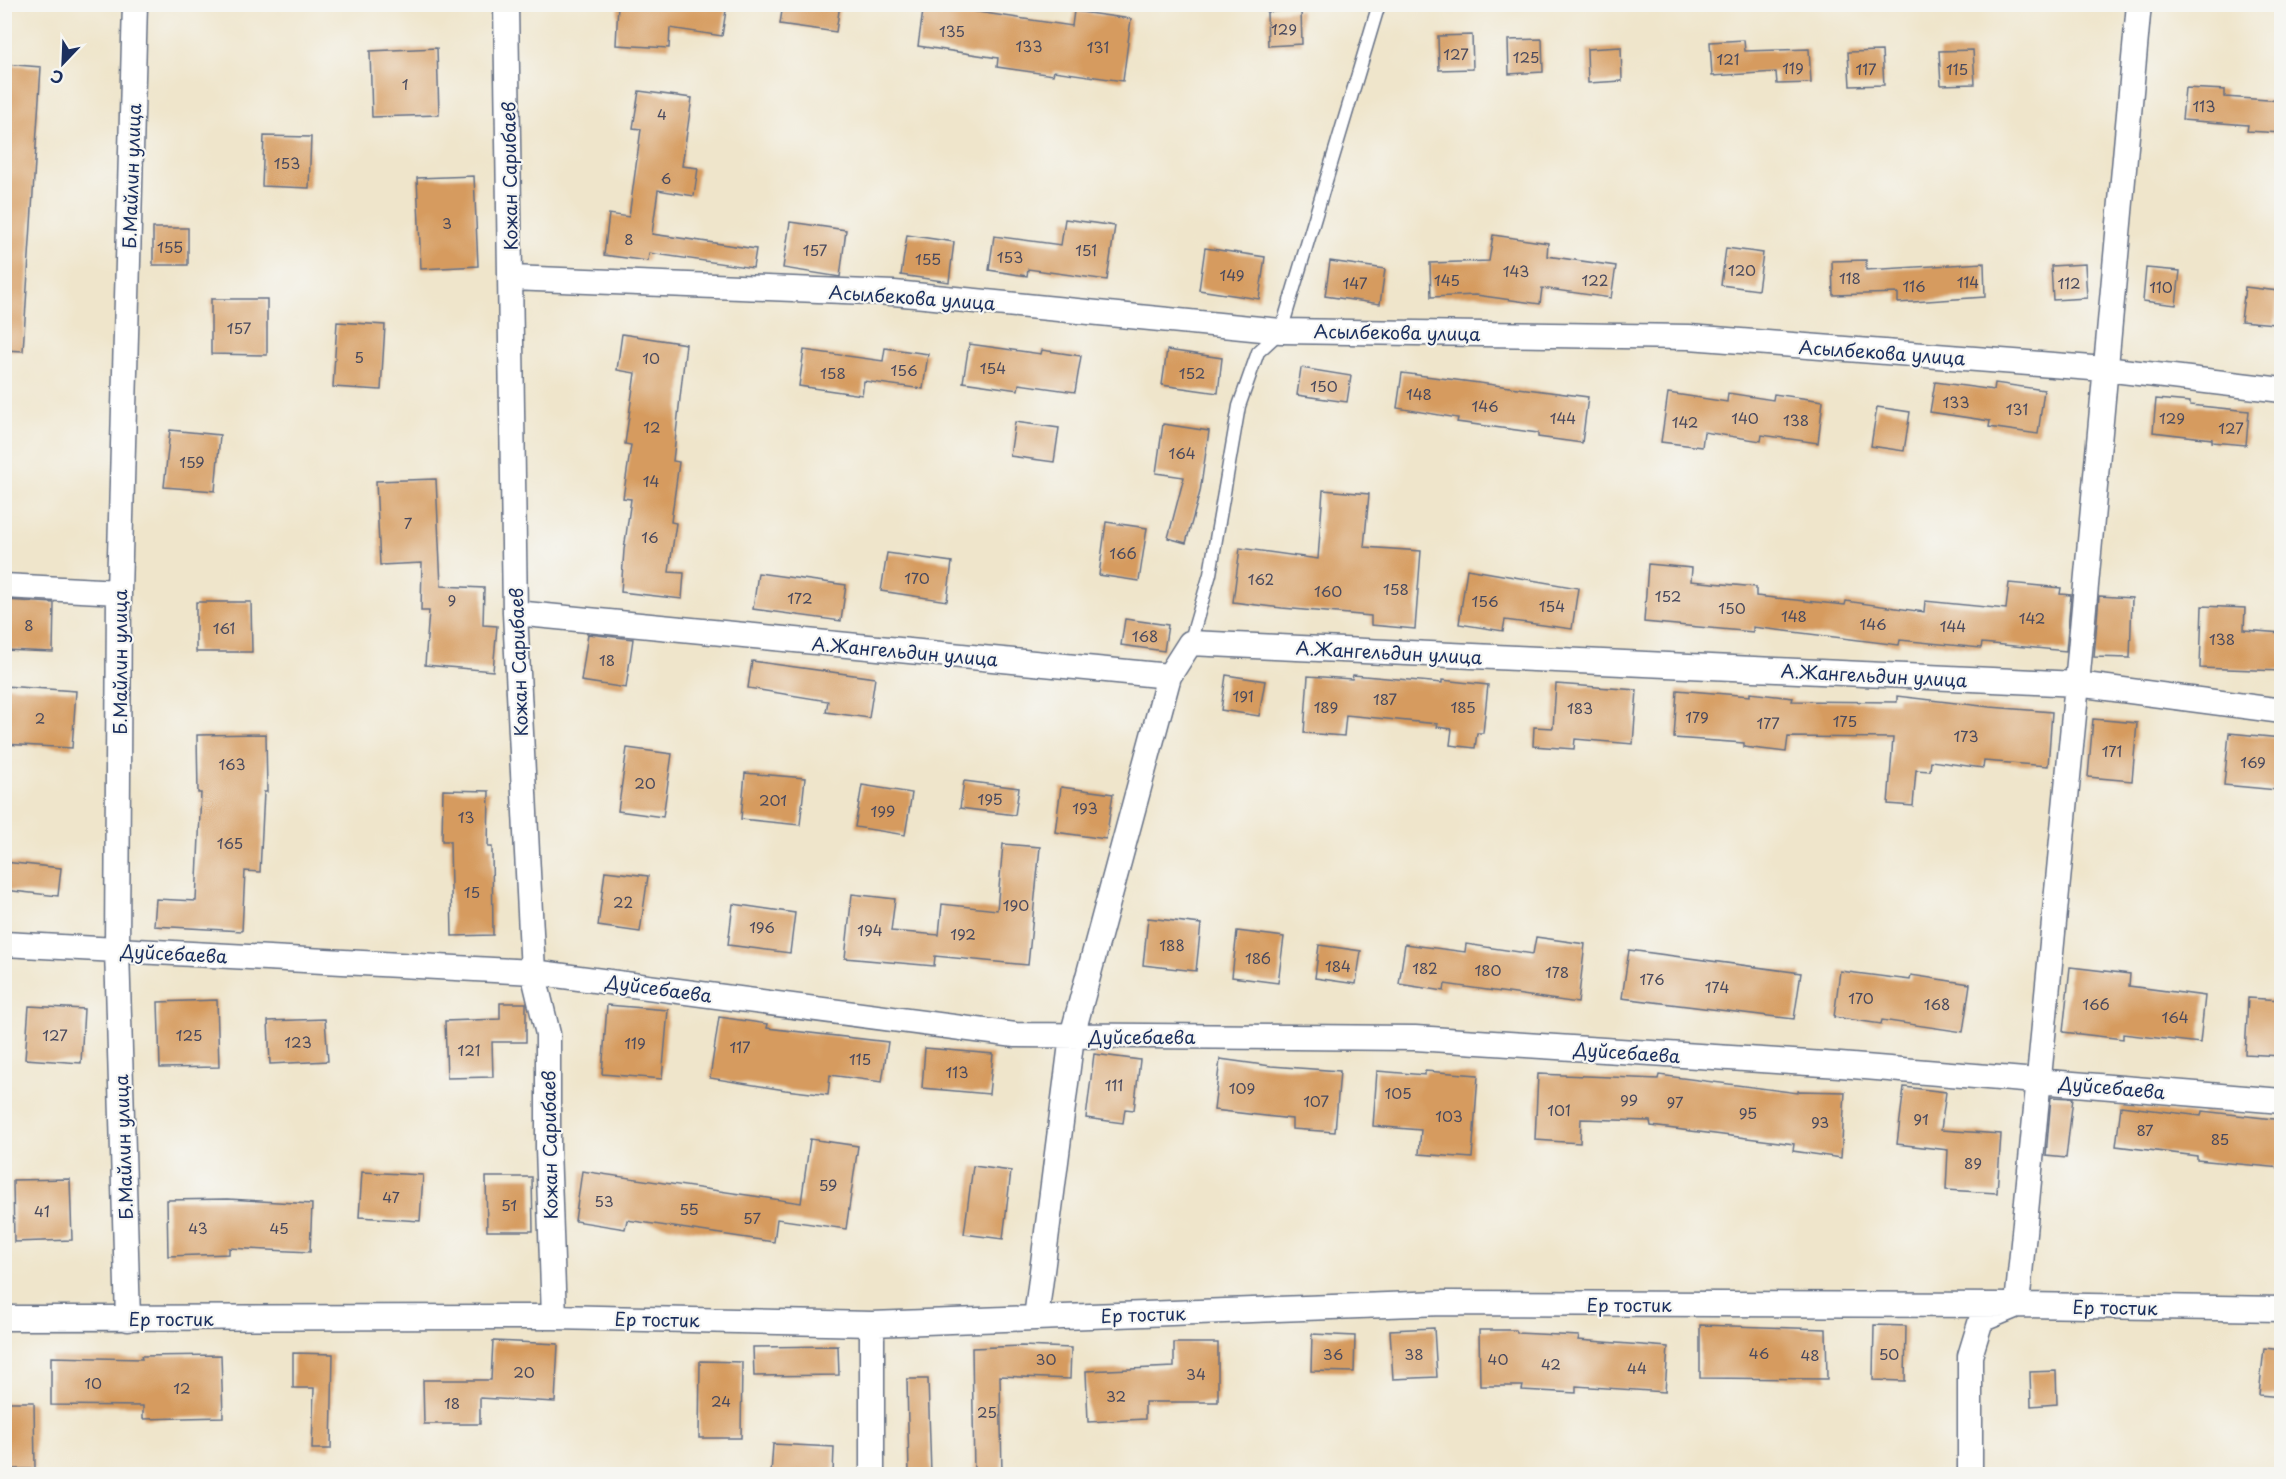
<svg xmlns="http://www.w3.org/2000/svg" width="2286" height="1479" font-family="'Playpen Sans',sans-serif">
  <rect width="100%" height="100%" fill="#f6f6f2"/>
  <filter id="ink" filterUnits="userSpaceOnUse"><feTurbulence type="fractalNoise" baseFrequency=".0167" numOctaves="2"/><feDisplacementMap in="SourceGraphic" scale="12" xChannelSelector="R" yChannelSelector="G"/><feConvolveMatrix kernelMatrix="1 2 1 2 8 2 1 2 1" color-interpolation-filters="sRGB"/></filter>
  <filter id="wash" filterUnits="userSpaceOnUse"><feTurbulence type="fractalNoise" baseFrequency=".008" numOctaves="4" result="noise"/><feDisplacementMap in="SourceGraphic" scale="24" xChannelSelector="R" yChannelSelector="G"/><feGaussianBlur stdDeviation="1.35" result="paint"/><feColorMatrix in="noise" values="0 0 0 0 0 0 0 0 0 0 0 0 0 0 0 0 0 1.4 0 .05"/><feComposite in="paint" operator="in"/></filter>
  <g filter="url(#wash)">
    <rect width="100%" height="100%" fill="#efe5cb"/>
    <g id="blocks">
      <!-- building -->
      <path fill="#d69b5f" d="M618 4H727L722 36 670 28 669 48 616 45Z
        M783 4H840L836 32 780 24Z
        M924 4 1072 26 1074 11 1131 19 1123 81 1054 71 1053 75 997 67 998 58 918 46Z
        M1301 10 1302 44 1268 46 1267 12Z
        M1472 35 1473 69 1439 70 1438 36Z
        M1542 39 1543 72 1509 74 1508 40Z
        M1744 40 1745 51 1809 49 1811 83 1777 84 1776 72 1712 76 1710 42Z
        M1621 47 1622 81 1588 83 1587 49Z
        M437 48 439 115 372 117 370 51Z
        M1973 50 1975 84 1941 85 1939 51Z
        M1882 51 1884 85 1850 86 1848 52Z
        M4 64 41 67 23 351 4 350Z
        M2185 88 2225 90V97L2282 101V133L2247 131 2248 125 2182 120Z
        M639 91 692 98 682 166 698 168 694 196 658 190 652 234 756 249 753 268 649 253 648 261 604 255 609 214 629 217 641 129 633 128Z
        M264 136 311 137 309 188 262 186Z
        M474 176 478 266 421 269 417 178Z
        M1065 219 1115 226 1107 280 1028 269 1027 276 989 270 994 236 1061 245Z
        M790 222 846 230 840 277 783 268Z
        M153 228H188V265H153Z
        M907 235 954 242 949 282 901 275Z
        M1493 235 1548 243 1547 256 1616 266 1611 298 1542 288 1540 304 1476 295 1431 297 1430 263 1489 261Z
        M1205 248 1265 257 1259 299 1199 290Z
        M1726 248 1763 253 1758 290 1721 285Z
        M1866 260V270L1984 263 1985 297 1898 303V293L1833 295 1832 261Z
        M1330 261 1385 269 1380 304 1325 296Z
        M2085 264 2087 298 2053 300 2051 266Z
        M2146 268 2180 271 2176 305 2143 301Z
        M2245 287 2278 291 2275 324 2241 321Z
        M211 299H267V355L211 354Z
        M337 322 385 325 381 390 333 387Z
        M622 334 686 344 673 461 679 462 671 522 676 523 669 572 684 573 682 599 621 592 624 550 631 499 623 498 631 445 625 444 635 373 617 370Z
        M969 344 1041 354 1042 350 1081 356 1075 392 1019 384 1018 390 963 382Z
        M885 348 928 354 923 389 864 381 862 395 799 386 804 350 883 361Z
        M1167 350 1222 358 1218 393 1162 385Z
        M1301 368 1351 376 1347 402 1297 395Z
        M1402 373 1588 397 1582 443 1538 437V433L1457 422 1458 418 1397 408Z
        M1935 382 1994 390 1995 383 2044 390 2038 434 1989 427 1990 421 1930 412Z
        M1668 393 1727 402 1728 393 1773 400 1774 394 1823 401 1818 443 1762 435 1761 441 1704 432 1702 447 1661 442Z
        M2156 399 2190 402V405L2249 411 2246 445 2212 442V439L2153 432Z
        M1877 407 1910 412 1904 451 1871 446Z
        M1015 422 1059 428 1054 462 1010 456Z
        M1163 424 1209 431 1200 492 1186 543 1168 538 1184 477 1156 473Z
        M170 430 220 435 215 491 164 487Z
        M436 479 441 586 484 588 483 625 497 626 493 671 425 665 429 611H421L422 563 380 565 376 481Z
        M1323 490 1369 494 1364 547 1421 551 1415 629 1371 625V616L1282 608 1233 602 1240 548 1318 559Z
        M1106 522 1147 528 1139 581 1099 575Z
        M887 553 952 562 947 601 881 591Z
        M1648 564 1692 568 1691 581 1756 587V596L1845 605 1846 601 1924 612 1925 601 2006 609 2009 583 2061 588 2060 594 2071 595 2066 651 1982 643 1981 648 1900 640 1899 645 1753 627V632L1644 622Z
        M1467 569 1578 588 1572 629 1505 620 1503 631 1459 624Z
        M758 573 846 585 841 621 753 609Z
        M2099 596 2132 598 2130 658 2094 657Z
        M4 600 54 603 53 652 4 650Z
        M196 602H251L252 652H196Z
        M2202 606 2245 608 2244 630 2282 633V671L2200 668Z
        M1125 619 1168 625 1164 651 1121 645Z
        M588 634 633 639 626 688 581 681Z
        M752 661 875 678 869 718 826 712 828 701 748 688Z
        M1226 675 1265 681 1259 716 1221 710Z
        M1353 675 1442 683V680L1488 685 1483 733H1477L1475 748 1450 745 1452 729 1437 727 1438 724 1346 715 1344 736 1304 733 1308 676 1352 679Z
        M1556 684 1637 690 1633 744 1575 739 1574 749 1533 746 1534 727 1553 728Z
        M4 686 76 691 72 748 4 744Z
        M1677 690 1750 696V693L1793 698 1792 701 1897 702V696L1990 707 2052 712 2048 766 1984 761 1983 768 1931 761 1930 771 1916 770 1913 806 1888 804 1893 738 1788 737 1786 752 1744 747V743L1674 738Z
        M2093 719 2137 723 2132 781 2088 777Z
        M2229 733 2281 738 2277 790 2224 785Z
        M266 734 267 792H264L260 872 245 871 242 931 154 926 156 899 196 901 201 793H198L197 735Z
        M627 748 672 754 663 817 618 811Z
        M745 773 805 778 800 825 741 819Z
        M964 781 1019 788 1015 815 960 808Z
        M862 785 912 793 905 835 855 827Z
        M1061 787 1113 794 1106 839 1055 832Z
        M443 790 489 791 488 847H492L493 935 452 936 450 841H442Z
        M1003 844 1040 847 1028 965 935 956 934 966 845 958 852 894 895 899 891 931 939 935 942 904 997 910Z
        M4 862 61 868 58 896 4 890Z
        M605 871 648 876 640 932 598 926Z
        M733 904 795 913 790 953 728 945Z
        M1148 918 1201 924 1196 971 1143 965Z
        M1237 931 1284 937 1278 983 1232 977Z
        M1536 937 1585 944 1578 1003 1445 984 1444 991 1399 984 1405 944 1465 952 1466 944 1533 954Z
        M1319 945 1361 951 1356 984 1315 978Z
        M1629 950 1801 973 1794 1019 1622 998Z
        M2070 967 2130 974 2129 986 2205 996 2200 1043 2123 1034V1039L2063 1032Z
        M1840 971 1910 980 1911 975 1970 984 1963 1032 1882 1020 1881 1024 1834 1017Z
        M2248 998 2282 1000V1056L2245 1054Z
        M217 1000 219 1067 160 1068 158 1002Z
        M500 1003H526V1042H492L493 1077 447 1078 445 1021 500 1019Z
        M607 1005 668 1010 662 1079 602 1074Z
        M29 1006 84 1009 81 1063 25 1059Z
        M719 1017 768 1024 767 1028 888 1042 882 1082 830 1075 828 1095 785 1090 710 1078Z
        M325 1019 328 1061 270 1064 268 1021Z
        M925 1048 993 1054 989 1094 922 1088Z
        M1094 1054 1140 1060 1134 1110 1125 1109 1123 1123 1086 1118Z
        M1220 1059 1271 1066 1340 1071 1335 1132 1292 1129V1119L1214 1110Z
        M1377 1071 1425 1075V1071L1478 1075 1472 1158 1419 1154 1421 1130 1373 1126Z
        M1538 1074 1658 1079 1659 1075 1798 1093V1091L1845 1092 1841 1158 1793 1151 1794 1144 1651 1126 1650 1121 1581 1119 1580 1143 1535 1140Z
        M1904 1087 1946 1092 1941 1130 2001 1134 1997 1193 1946 1190 1948 1150 1897 1144Z
        M2051 1097 2073 1098 2066 1158 2046 1156Z
        M2121 1106 2201 1116 2202 1111 2282 1120V1168L2197 1160V1156L2116 1146Z
        M810 1139 858 1146 846 1229 777 1219 774 1242 627 1220 625 1229 575 1221 582 1171 801 1203Z
        M973 1166 1011 1171 1003 1239 964 1234Z
        M362 1172 423 1175 420 1221 359 1217Z
        M486 1177H532L533 1231H487Z
        M70 1179 72 1240 14 1242 13 1180Z
        M228 1199 312 1204 310 1252 229 1248V1254L168 1256 167 1200Z
        M1700 1325 1826 1329 1827 1379 1700 1378Z
        M1874 1325 1906 1326 1905 1381 1873 1380Z
        M1434 1328 1437 1377 1393 1379 1390 1330Z
        M1479 1330H1516L1517 1333 1579 1336 1578 1340 1668 1347 1665 1392 1576 1386V1393L1522 1390 1523 1386H1480Z
        M1312 1334 1355 1336 1354 1372 1311 1371Z
        M493 1341 558 1344 555 1402 480 1398V1424H424L423 1380H491Z
        M1174 1343H1218V1402H1145V1419L1088 1422 1086 1371 1174 1367Z
        M838 1346 839 1375 754 1376 753 1347Z
        M1022 1346 1071 1348 1070 1379 1000 1376 1002 1474H974L972 1348Z
        M2264 1348 2282 1350V1397L2259 1395Z
        M293 1353 333 1354 331 1449H312L314 1388H293Z
        M221 1355 223 1417 143 1419V1406L51 1405V1357L142 1359 141 1356Z
        M700 1361 742 1362 741 1438H699Z
        M2056 1371 2057 1404 2031 1406 2030 1372Z
        M907 1379H928L931 1474H909Z
        M4 1402H34L35 1469H4Z
        M773 1444 834 1447 833 1474H771Z"/>
    </g>
  </g>
  <g filter="url(#ink)">
    <use href="#blocks" fill-opacity="0" stroke="#656f84" stroke-width="1.5"/>
    <g fill="none" stroke-linecap="round" stroke-linejoin="round">
      <defs>
        <path id="lane" d="M1190 643 1210 574 1239 406 1258 352 1281 331 1379 4"/>
        <path id="street" d="M506 4 515 613 533 972 548 1034V1148L554 1317
          M511 278 894 293 1281 331 1689 337 2105 369 2282 390
          M4 586 119 592
          M515 613 1169 676 1190 643 2077 684 2282 711
          M4 944 533 972 1015 1035 1415 1038 1840 1065 2282 1101
          M4 1318 554 1317 872 1324 1442 1303 2017 1305 2282 1309
          M1036 1318 1072 1036 1169 676
          M128 1319 117 950 119 592 135 4
          M872 1474V1324
          M1970 1474V1356L1981 1320 2017 1305 2077 684 2139 4"/>
      </defs>
      <!-- lane casing -->
      <use href="#lane" stroke="#656f84" stroke-width="15"/>
      <!-- street casing -->
      <use href="#street" stroke="#656f84" stroke-width="27"/>
      <!-- lane -->
      <use href="#lane" stroke="#fff" stroke-width="12"/>
      <!-- street -->
      <use href="#street" stroke="#fff" stroke-width="24"/>
    </g>
  </g>
  <g text-anchor="middle" dominant-baseline="central" stroke-width="4.5" stroke-linejoin="round" paint-order="stroke">
    <!-- number labels -->
    <g font-size="15" fill="#4a4a5e">
      <text x="1284" y="28">129</text>
      <text x="952" y="30">135</text>
      <text x="1029" y="45">133</text>
      <text x="1098" y="46">131</text>
      <text x="1456" y="53">127</text>
      <text x="1526" y="56">125</text>
      <text x="1728" y="58">121</text>
      <text x="1793" y="67">119</text>
      <text x="1866" y="68">117</text>
      <text x="1957" y="68">115</text>
      <text x="405" y="83">1</text>
      <text x="2204" y="105">113</text>
      <text x="662" y="113">4</text>
      <text x="287" y="162">153</text>
      <text x="666" y="177">6</text>
      <text x="447" y="222">3</text>
      <text x="629" y="238">8</text>
      <text x="170" y="246">155</text>
      <text x="815" y="249">157</text>
      <text x="1086" y="249">151</text>
      <text x="1010" y="256">153</text>
      <text x="928" y="258">155</text>
      <text x="1742" y="269">120</text>
      <text x="1516" y="270">143</text>
      <text x="1232" y="274">149</text>
      <text x="1850" y="277">118</text>
      <text x="1447" y="279">145</text>
      <text x="1595" y="279">122</text>
      <text x="1968" y="281">114</text>
      <text x="1355" y="282">147</text>
      <text x="2069" y="282">112</text>
      <text x="1914" y="285">116</text>
      <text x="2161" y="286">110</text>
      <text x="239" y="327">157</text>
      <text x="359" y="356">5</text>
      <text x="651" y="357">10</text>
      <text x="993" y="367">154</text>
      <text x="904" y="369">156</text>
      <text x="833" y="372">158</text>
      <text x="1192" y="372">152</text>
      <text x="1324" y="385">150</text>
      <text x="1419" y="393">148</text>
      <text x="1956" y="401">133</text>
      <text x="1485" y="405">146</text>
      <text x="2017" y="408">131</text>
      <text x="1563" y="417">144</text>
      <text x="1745" y="417">140</text>
      <text x="2172" y="417">129</text>
      <text x="1796" y="419">138</text>
      <text x="1685" y="421">142</text>
      <text x="652" y="426">12</text>
      <text x="2231" y="427">127</text>
      <text x="1182" y="452">164</text>
      <text x="192" y="461">159</text>
      <text x="651" y="480">14</text>
      <text x="408" y="522">7</text>
      <text x="650" y="536">16</text>
      <text x="1123" y="552">166</text>
      <text x="917" y="577">170</text>
      <text x="1261" y="578">162</text>
      <text x="1396" y="588">158</text>
      <text x="1328" y="590">160</text>
      <text x="1668" y="595">152</text>
      <text x="800" y="597">172</text>
      <text x="452" y="599">9</text>
      <text x="1485" y="600">156</text>
      <text x="1552" y="605">154</text>
      <text x="1732" y="607">150</text>
      <text x="1794" y="615">148</text>
      <text x="2032" y="617">142</text>
      <text x="1873" y="623">146</text>
      <text x="29" y="624">8</text>
      <text x="1953" y="625">144</text>
      <text x="224" y="627">161</text>
      <text x="1145" y="635">168</text>
      <text x="2222" y="638">138</text>
      <text x="607" y="659">18</text>
      <text x="1243" y="695">191</text>
      <text x="1385" y="698">187</text>
      <text x="1326" y="706">189</text>
      <text x="1463" y="706">185</text>
      <text x="1580" y="707">183</text>
      <text x="1697" y="716">179</text>
      <text x="40" y="717">2</text>
      <text x="1845" y="720">175</text>
      <text x="1768" y="722">177</text>
      <text x="1966" y="735">173</text>
      <text x="2112" y="750">171</text>
      <text x="2253" y="761">169</text>
      <text x="232" y="763">163</text>
      <text x="645" y="782">20</text>
      <text x="990" y="798">195</text>
      <text x="773" y="799">201</text>
      <text x="1085" y="807">193</text>
      <text x="883" y="810">199</text>
      <text x="466" y="816">13</text>
      <text x="230" y="842">165</text>
      <text x="472" y="891">15</text>
      <text x="623" y="901">22</text>
      <text x="1016" y="904">190</text>
      <text x="762" y="926">196</text>
      <text x="870" y="929">194</text>
      <text x="963" y="933">192</text>
      <text x="1172" y="944">188</text>
      <text x="1258" y="957">186</text>
      <text x="1338" y="965">184</text>
      <text x="1425" y="967">182</text>
      <text x="1488" y="969">180</text>
      <text x="1557" y="971">178</text>
      <text x="1652" y="978">176</text>
      <text x="1717" y="986">174</text>
      <text x="1861" y="997">170</text>
      <text x="1937" y="1003">168</text>
      <text x="2096" y="1003">166</text>
      <text x="2175" y="1016">164</text>
      <text x="55" y="1034">127</text>
      <text x="189" y="1034">125</text>
      <text x="298" y="1041">123</text>
      <text x="635" y="1042">119</text>
      <text x="740" y="1046">117</text>
      <text x="469" y="1049">121</text>
      <text x="860" y="1058">115</text>
      <text x="957" y="1071">113</text>
      <text x="1114" y="1084">111</text>
      <text x="1242" y="1087">109</text>
      <text x="1398" y="1092">105</text>
      <text x="1629" y="1099">99</text>
      <text x="1316" y="1100">107</text>
      <text x="1675" y="1101">97</text>
      <text x="1559" y="1109">101</text>
      <text x="1748" y="1112">95</text>
      <text x="1449" y="1115">103</text>
      <text x="1921" y="1118">91</text>
      <text x="1820" y="1121">93</text>
      <text x="2145" y="1129">87</text>
      <text x="2220" y="1138">85</text>
      <text x="1973" y="1162">89</text>
      <text x="828" y="1184">59</text>
      <text x="391" y="1196">47</text>
      <text x="604" y="1200">53</text>
      <text x="509" y="1204">51</text>
      <text x="689" y="1208">55</text>
      <text x="42" y="1210">41</text>
      <text x="752" y="1217">57</text>
      <text x="198" y="1227">43</text>
      <text x="279" y="1227">45</text>
      <text x="1759" y="1352">46</text>
      <text x="1333" y="1353">36</text>
      <text x="1414" y="1353">38</text>
      <text x="1889" y="1353">50</text>
      <text x="1810" y="1354">48</text>
      <text x="1046" y="1358">30</text>
      <text x="1498" y="1358">40</text>
      <text x="1551" y="1363">42</text>
      <text x="1637" y="1367">44</text>
      <text x="524" y="1371">20</text>
      <text x="1196" y="1373">34</text>
      <text x="93" y="1382">10</text>
      <text x="182" y="1387">12</text>
      <text x="1116" y="1395">32</text>
      <text x="721" y="1400">24</text>
      <text x="452" y="1402">18</text>
      <text x="987" y="1411">25</text>
    </g>
    <!-- street labels -->
    <g font-size="18" fill="#1b2f5e" stroke="#f6f6f2">
      <text transform="translate(131 176) rotate(-88)">Б.Майлин улица</text>
      <text transform="translate(509 176) rotate(-91)">Кожан Сарибаев</text>
      <text transform="translate(912 297) rotate(4)">Асылбекова улица</text>
      <text transform="translate(1397 332) rotate(1)">Асылбекова улица</text>
      <text transform="translate(1882 352) rotate(4)">Асылбекова улица</text>
      <text transform="translate(905 651) rotate(5)">А.Жангельдин улица</text>
      <text transform="translate(1389 652) rotate(3)">А.Жангельдин улица</text>
      <text transform="translate(119 662) rotate(-90)">Б.Майлин улица</text>
      <text transform="translate(518 662) rotate(-92)">Кожан Сарибаев</text>
      <text transform="translate(1874 675) rotate(3)">А.Жангельдин улица</text>
      <text transform="translate(174 953) rotate(3)">Дуйсебаева</text>
      <text transform="translate(659 988) rotate(8)">Дуйсебаева</text>
      <text x="1142" y="1036">Дуйсебаева</text>
      <text transform="translate(1627 1052) rotate(4)">Дуйсебаева</text>
      <text transform="translate(2112 1087) rotate(5)">Дуйсебаева</text>
      <text transform="translate(549 1145) rotate(-91)">Кожан Сарибаев</text>
      <text transform="translate(123 1147) rotate(-92)">Б.Майлин улица</text>
      <text x="1629" y="1304">Ер тостик</text>
      <text transform="translate(2115 1307) rotate(1)">Ер тостик</text>
      <text transform="translate(1143 1314) rotate(-2)">Ер тостик</text>
      <text x="171" y="1318">Ер тостик</text>
      <text transform="translate(657 1319) rotate(1)">Ер тостик</text>
    </g>
  </g>
  <!-- margin -->
  <rect width="2286" height="1479" fill="none" stroke="#f6f6f2" stroke-width="24"/>
  <!-- north arrow -->
  <g transform="translate(63 63) rotate(203)" stroke="#f6f6f2" stroke-width="4.5" paint-order="stroke">
  <path d="M0-4.5L10 22L0 15L-10 22Z" fill="#1b2f5e"/>
  <text y="-9" font-size="16" font-weight="bold" text-anchor="middle" fill="#1b2f5e">С</text>
  </g>
</svg>
